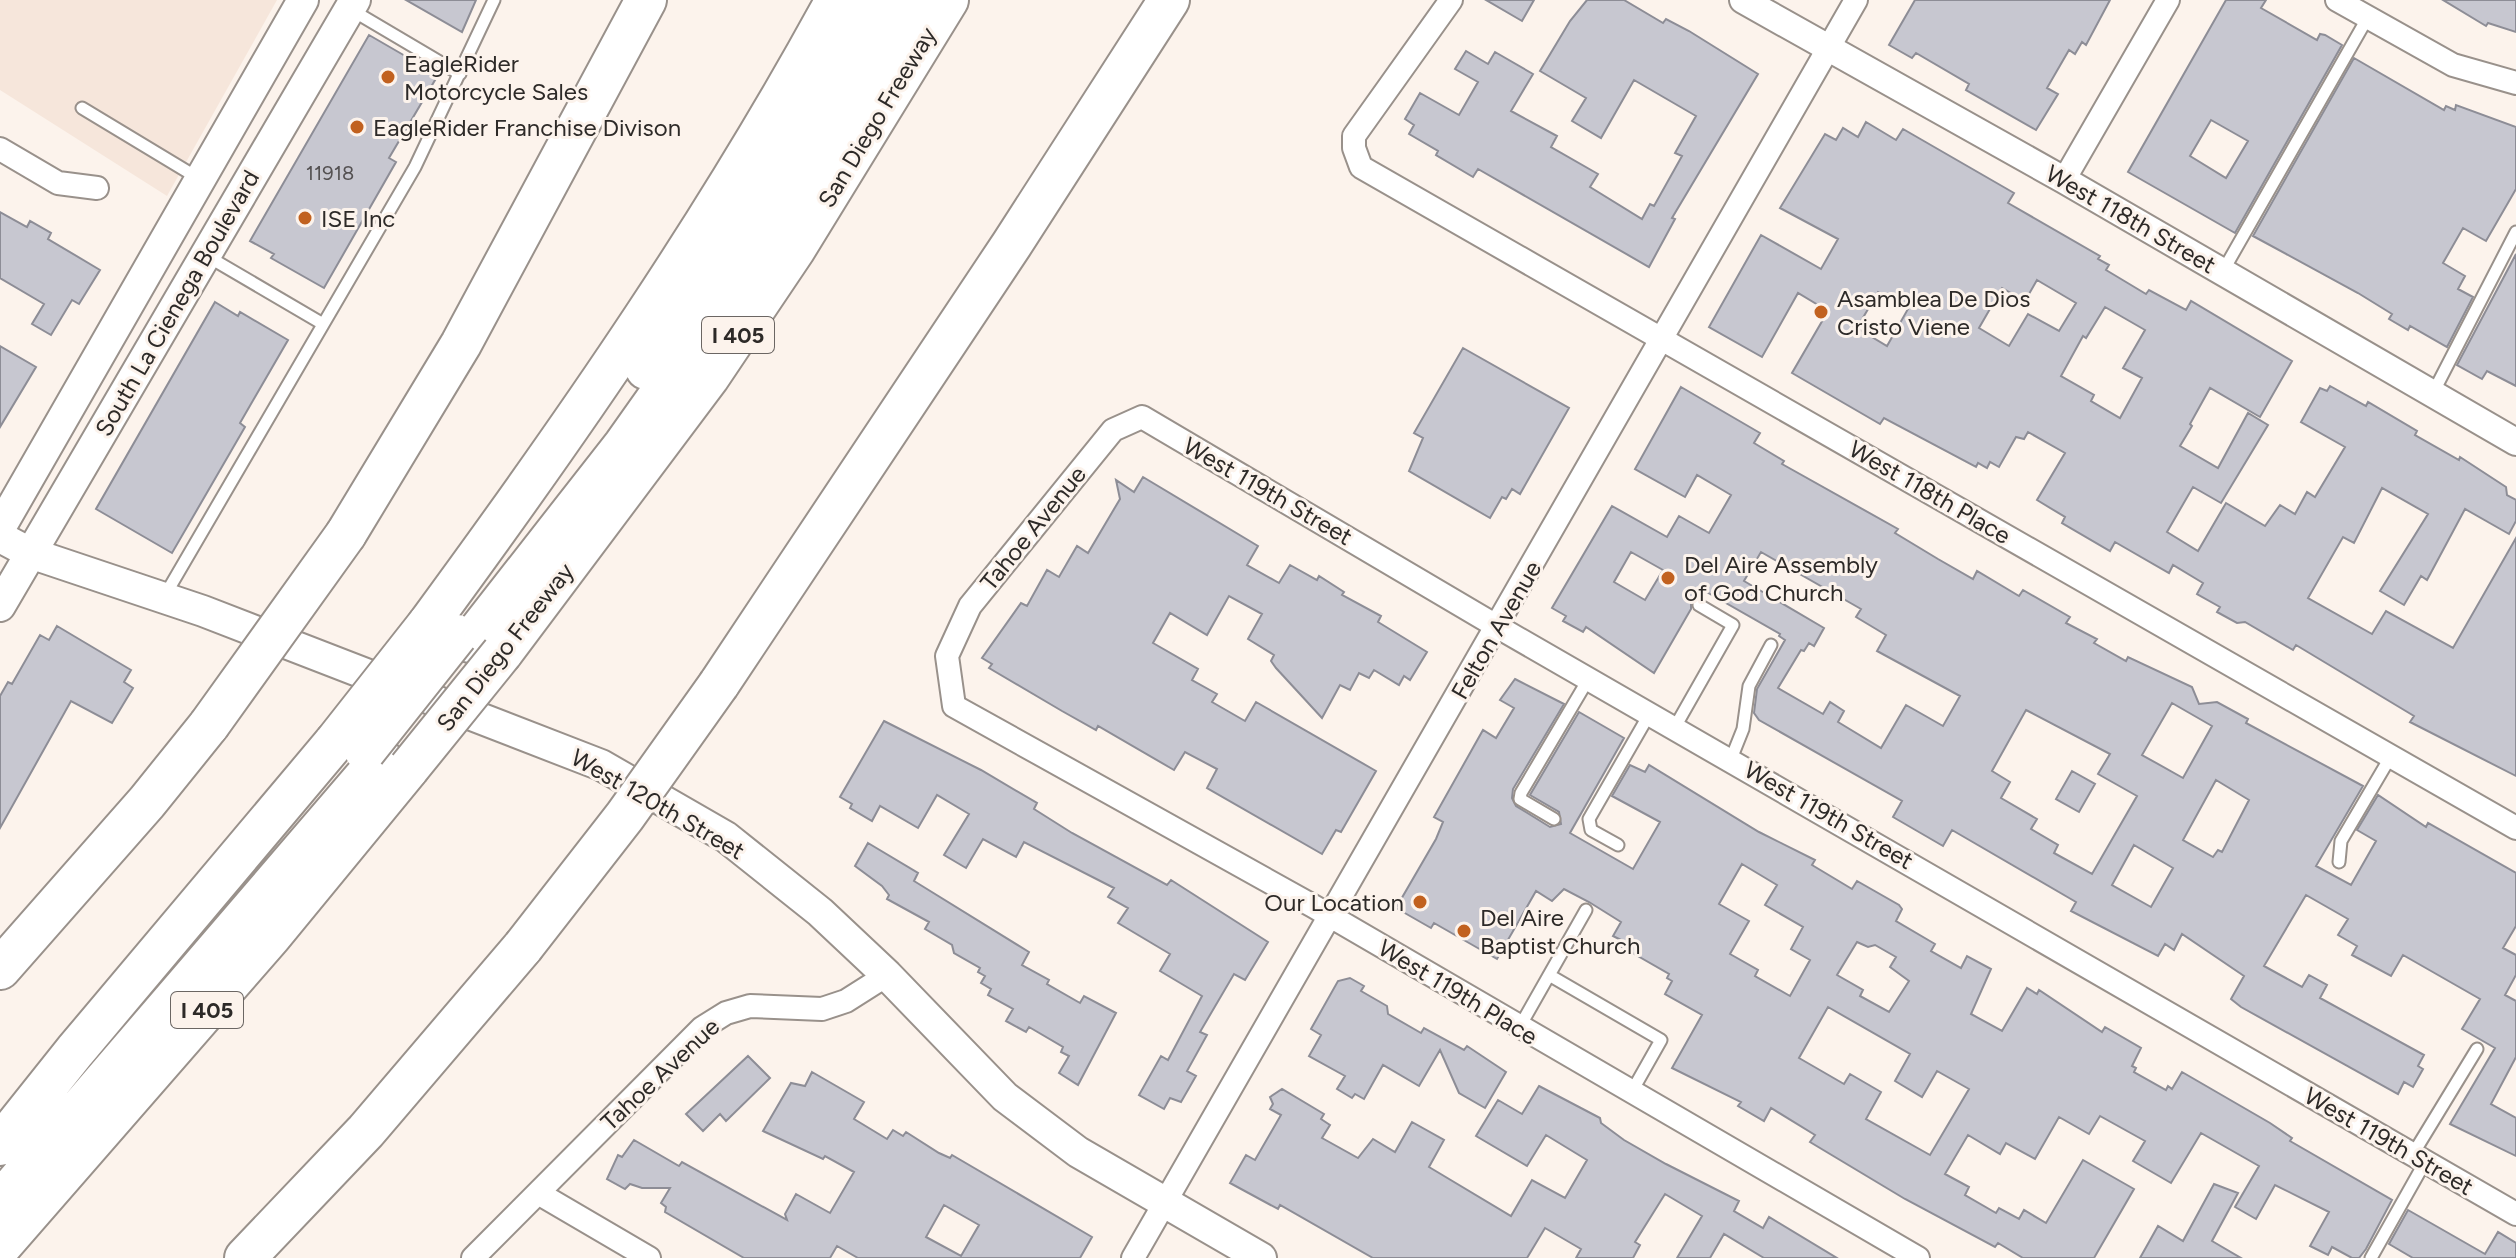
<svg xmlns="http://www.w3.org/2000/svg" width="2516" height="1258" font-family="Figtree,sans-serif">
  <rect width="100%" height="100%" fill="#fcf3ec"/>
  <!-- built -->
  <path fill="#f6e6db" d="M0 0H277L167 196 0 90Z"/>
  <!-- building -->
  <path fill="#c7c7d0" stroke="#8d8d96" stroke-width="2" fill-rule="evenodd" d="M406 0H476L462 32Z
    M1486 0H1534L1522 21Z
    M1587 0H1624L1663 23 1666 19 1689 31 1758 74 1672 218 1675 219 1649 267 1478 169 1473 177 1436 155 1438 151 1409 134 1414 125 1405 119 1420 93 1459 115 1478 82 1455 69 1466 51 1488 64 1495 52 1533 74 1511 111 1557 136 1551 147 1598 174 1590 187 1642 219 1650 204 1654 206 1682 156 1675 153 1696 116 1634 80 1601 138 1572 121 1586 98 1540 71 1570 21Z
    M1915 0H2110L2086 45 2082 42 2075 54 2069 50 2047 88 2058 94 2036 130 1966 90 1969 84 1916 53 1912 58 1889 45Z
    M2226 0H2266L2261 8 2317 40 2320 34 2325 35 2342 45 2235 233 2128 172ZM2211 120 2248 141 2226 178 2190 156Z
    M2443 0H2516V32L2488 23 2486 26Z
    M369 35 438 75 389 158 396 162 324 288 271 258 274 254 250 241Z
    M2354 58 2444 110 2446 106 2455 110 2456 105 2516 127V189L2486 241 2463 228 2443 263 2465 276 2458 289 2473 297 2447 347 2410 326 2408 330 2389 319 2392 314 2358 293 2253 236Z
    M1866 122 1896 140 1903 129 2014 193 2008 203 2100 256 2098 259 2109 265 2106 270 2146 294 2149 290 2186 310 2191 301 2292 361 2260 417 2210 388 2190 424 2192 426 2180 446 2218 468 2248 413 2268 425 2221 503 2193 487 2167 532 2198 551 2226 503 2265 526 2280 505 2295 514 2307 492 2315 497 2345 447 2301 422 2320 388 2327 391 2330 386 2366 406 2368 402 2417 431 2415 435 2459 460 2460 457 2506 487 2507 495 2516 500V521L2509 534 2465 509 2427 580 2421 576 2404 605 2380 591 2428 514 2382 488 2354 543 2343 537 2308 598 2372 634 2386 611 2453 648 2516 538V776L2410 722 2414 716 2296 645 2293 650 2245 622 2237 623 2217 612 2220 607 2197 594 2203 583 2173 565 2169 573 2115 542 2110 551 2062 523 2065 517 2037 500 2065 453 2028 432 2024 439 2016 437 1999 467 1990 462 1987 468 1978 463 1976 467 1884 418 1880 424 1792 373 1828 311 1798 293 1762 357 1709 327 1761 235 1821 269 1838 239 1780 208 1825 134 1836 140 1843 128 1858 137ZM2037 280 2076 303 2059 331 2028 314 2009 346 1979 328 2002 288 2025 301ZM1878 292 1908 309 1887 346 1857 328ZM2105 307 2145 330 2123 368 2142 378 2120 418 2091 401 2094 395 2061 376 2083 336 2086 338Z
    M0 212 27 227 30 221 51 233 48 239 100 270 79 304 72 300 51 335 32 324 44 304 0 278Z
    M2516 254V386L2487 371 2482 379 2457 365Z
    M215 302 238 316 240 312 288 340 240 423 245 427 172 553 96 509Z
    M0 346 36 367 0 427Z
    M1463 348 1569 408 1520 494 1512 489 1506 499 1502 497 1490 518 1409 471 1423 438 1414 433Z
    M1681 387 1760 433 1754 443 1784 461 1782 464 1898 529 1895 533 1938 559 1973 579 1977 571 2019 596 2023 590 2070 617 2066 623 2097 639 2094 643 2126 661 2128 657 2192 687 2199 704 2217 702 2248 719 2246 723 2363 786 2316 866 2351 885 2376 841 2357 830 2378 795 2426 827 2428 823 2516 873V926L2503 948 2516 955V975L2505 995 2516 1001V1057L2491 1104 2516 1118V1156L2450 1124 2495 1048 2462 1029 2480 999 2403 955 2391 976 2352 955 2357 946 2338 935 2348 919 2306 895 2264 966 2302 987 2309 975 2327 985 2320 998 2424 1055 2418 1066 2423 1069 2413 1087 2404 1082 2398 1094 2241 1007 2231 999 2244 976 2182 934 2174 950 2165 944 2158 956 2071 911 2076 902 1952 830 1943 846 1893 817 1902 801 1759 720 1754 713 1757 689 1785 640 1779 636 1780 634 1703 590 1691 601V609L1654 673 1586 627 1583 632 1563 621 1566 616 1552 608 1612 506 1667 537 1679 516 1709 533 1731 495 1697 475 1685 497 1635 469ZM1631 552 1663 570 1645 600 1614 582ZM1761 552 1861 609 1856 617 1886 635 1877 651 1960 696 1943 726 1906 705 1881 748 1838 722 1844 711 1830 702 1823 714 1778 688 1801 650 1804 651 1809 643 1814 646 1824 628 1744 581ZM2172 703 2212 726 2183 778 2142 755ZM2026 710 2110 754 2098 774 2137 796 2092 874 2054 853 2058 845 2031 829 2037 819 2001 798 2010 782 1992 771ZM2216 780 2249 800 2222 852 2218 850 2213 857 2183 840ZM2134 845 2173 868 2151 907 2112 885Z
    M1143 477 1258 546 1247 565 1279 583 1290 565 1317 580 1319 576 1344 592 1342 595 1381 616 1378 622 1427 652 1410 680 1404 676 1399 685 1374 670 1369 678 1359 673 1350 690 1340 685 1322 718 1276 668 1271 661 1274 655 1248 639 1262 614 1229 596 1207 635 1170 613 1153 643 1198 669 1192 680 1217 694 1212 702 1245 721 1256 702 1376 771 1341 832 1336 830 1322 854 1207 788 1217 769 1185 752 1174 770 1098 726 1096 730 1062 711 989 668 992 664 982 658 1021 603 1027 606 1047 570 1059 577 1077 546 1088 553 1120 499 1116 480 1134 492Z
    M57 626 131 670 124 682 133 688 112 723 71 701 0 828V696L8 682 12 684 40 635 49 640Z
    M1515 679 1564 704 1513 789 1512 798 1516 806 1550 827 1561 824 1559 812 1530 795 1579 712 1624 738 1570 833 1633 869 1660 822 1612 796 1630 765 1645 772 1649 765 1759 832 1815 860 1812 865 1852 889 1857 881 1899 905 1902 909 1896 921 1935 944 1931 951 1961 968 1967 956 1991 969 1971 1014 2002 1031 2027 988 2037 994 2039 990 2102 1032 2105 1027 2141 1048 2132 1066 2136 1068 2134 1072 2166 1090 2168 1086 2172 1089 2182 1072 2270 1123 2292 1138 2290 1141 2392 1200 2366 1249 2359 1258H2352L2332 1247 2328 1255 2310 1246 2329 1212 2275 1185 2256 1219 2235 1207 2259 1166 2201 1133 2171 1183 2133 1161 2145 1141 2100 1116 2089 1134 2059 1117 2035 1159 2006 1143 2000 1154 1968 1135 1945 1174 1969 1187 1965 1195 1996 1213 1999 1208 2019 1219 2024 1210 2046 1223 2083 1160 2134 1189 2094 1258H2023L1998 1243 1995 1247 1905 1199 1810 1142 1815 1135 1771 1108 1764 1121 1738 1106 1741 1102 1672 1068 1702 1015 1665 994 1672 981 1667 978 1669 974 1622 947 1625 942 1613 936 1621 922 1589 902 1564 889 1552 901 1536 891 1497 959 1434 923 1431 928 1396 908 1436 839 1443 822 1434 817 1483 730 1496 738 1514 708 1500 700ZM1742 864 1777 885 1765 905 1803 927 1791 949 1810 960 1790 996 1755 976 1758 970 1730 954 1749 921 1719 904ZM1857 942 1868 947 1875 945 1896 957 1890 967 1909 981 1889 1012 1860 996 1863 990 1837 975ZM1828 1007 1910 1054 1895 1081 1922 1097 1937 1071 1969 1089 1930 1155 1866 1119 1881 1092 1850 1074 1844 1084 1799 1058Z
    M884 721 981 770 1037 803 1034 809 1072 833 1167 885 1171 880 1268 942 1245 980 1234 974 1200 1032 1207 1035 1187 1071 1196 1076 1181 1102 1170 1098 1164 1109 1139 1095 1161 1056 1168 1060 1202 996 1160 971 1170 954 1118 923 1128 908 1108 897 1114 888 1024 842 1016 857 983 839 966 868 944 855 969 814 937 795 918 828 880 806 872 821 850 808 852 804 840 797Z
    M2072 771 2095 784 2079 812 2056 799Z
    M868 843 918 873 914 881 1029 952 1022 965 1049 980 1047 984 1080 1003 1084 996 1116 1013 1078 1085 1059 1073 1069 1056 1061 1052 1063 1047 1029 1027 1026 1032 1006 1021 1013 1009 988 995 991 989 981 983 985 976 978 972 980 968 954 953 952 945 925 929 929 922 887 899 889 895 882 886 855 866Z
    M1350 978 1364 986 1361 991 1387 1006 1388 1014 1421 1033 1424 1028 1464 1050 1467 1046 1506 1072 1485 1108 1459 1093 1440 1050 1419 1086 1383 1065 1364 1099 1355 1094 1352 1098 1337 1089 1345 1076 1309 1056 1321 1035 1311 1029 1338 981Z
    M748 1056 770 1078 726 1121 720 1114 703 1131 686 1114Z
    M812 1072 864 1102 854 1119 887 1139 893 1130 903 1136 906 1132 939 1153 950 1158 952 1155 1092 1237 1080 1258H858L837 1246 830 1258H744L665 1212 666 1207 661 1203 670 1188H642L630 1184 625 1189 607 1179 618 1155 622 1157 634 1140 679 1166 682 1162 787 1220 785 1214 796 1194 830 1213 854 1172 825 1156 823 1159 763 1131 791 1083 805 1086ZM944 1205 979 1225 961 1256 926 1237Z
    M1539 1086 1600 1118 1601 1123 1624 1140 1666 1164 1739 1201 1734 1211 1763 1228 1769 1217 1837 1258H1764L1724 1234 1710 1258H1677L1702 1216 1665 1194 1635 1242 1640 1245 1633 1258H1576L1581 1249 1545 1228 1527 1258H1373L1280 1205 1278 1209 1230 1183 1246 1155 1255 1160 1281 1115 1270 1109 1273 1104 1270 1097 1282 1089 1324 1114 1321 1119 1330 1125 1322 1138 1358 1158 1373 1139 1395 1152 1412 1122 1444 1140 1429 1167 1511 1216 1532 1180 1565 1198 1587 1160 1546 1135 1527 1166 1476 1136 1498 1100 1522 1114Z
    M2214 1184 2238 1193 2212 1241 2241 1258H2140L2158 1226 2183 1241Z
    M2408 1210 2485 1254 2498 1232 2516 1243V1258H2413L2389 1244Z"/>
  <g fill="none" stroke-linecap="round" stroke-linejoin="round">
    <defs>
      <path id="service" d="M350 9 460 74
        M82 108 198 178
        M207 256 323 324
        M2223 271 2368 17
        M2433 393 2516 232
        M164 597 415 167 494 0
        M1675 727 1733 625 1699 605
        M1731 759 1743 729 1749 686 1771 645
        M1554 819 1520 799 1521 793 1589 678
        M1618 845 1591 830 1589 819 1650 713
        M2339 862 2341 841 2391 756
        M1549 975 1661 1040 1631 1093
        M1519 1028 1586 910
        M2413 1154 2477 1049
        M2371 1258 2425 1162"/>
      <path id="minor" d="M1451 0 1354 136V148L1361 167 2516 828
        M2337 0 2453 65 2516 83
        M0 149 58 183 97 188
        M2064 180 2168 0
        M538 1193 649 1258
        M473 1258 702 1028 726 1013 750 1006 822 1009 846 1001 887 975
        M1133 1258 1856 0
        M1918 1258 1313 906 954 706 947 656 970 606 1113 430 1142 417 1498 627 2516 1214"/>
      <path id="tertiary" d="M1743 0 2064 180 2516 442"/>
      <path id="secondary" d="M0 528 303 0
        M0 537 30 553 203 611 601 765 726 837 820 912 887 975 1005 1097 1078 1152 1261 1258
        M0 606 355 0"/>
      <path id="motorway" d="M646 369 741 224 878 0
        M346 534 461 344 646 0
        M428 624C575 424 717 219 836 0
        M470 642 624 445 757 257 915 0
        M502 653 709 377 795 249 948 0
        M719 684 1012 244 1169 0
        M0 969 147 802 209 725
        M0 1145 75 1051 335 742
        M0 1202 381 758
        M0 1247 271 936 409 768
        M245 1258 366 1131 523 947"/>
    </defs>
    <!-- service casing -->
    <use href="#service" stroke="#99918b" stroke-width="15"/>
    <!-- minor casing -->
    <use href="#minor" stroke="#99918b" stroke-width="26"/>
    <!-- tertiary casing -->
    <use href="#tertiary" stroke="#99918b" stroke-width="30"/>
    <!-- secondary casing -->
    <use href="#secondary" stroke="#99918b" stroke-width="34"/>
    <!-- motorway casing -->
    <use href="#motorway" stroke="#99918b" stroke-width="44"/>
    <!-- service -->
    <use href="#service" stroke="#fff" stroke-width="11"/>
    <!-- minor -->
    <use href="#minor" stroke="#fff" stroke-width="22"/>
    <!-- tertiary -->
    <use href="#tertiary" stroke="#fff" stroke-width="26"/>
    <!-- secondary -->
    <use href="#secondary" stroke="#fff" stroke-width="30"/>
    <!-- motorway -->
    <use href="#motorway" stroke="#fff" stroke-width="40"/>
    <defs>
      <path id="motorway-bridge" d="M209 725 346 534
        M335 742 428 624
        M365 751 457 635
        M409 768 502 653
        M523 947 625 816 719 684"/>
    </defs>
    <!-- motorway-bridge casing -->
    <use href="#motorway-bridge" stroke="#99918b" stroke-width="44" stroke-linecap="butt"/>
    <!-- motorway-bridge -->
    <use href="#motorway-bridge" stroke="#fff" stroke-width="40"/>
  </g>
  <!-- markers -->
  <g fill="#c1611f" stroke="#fcf3ec" stroke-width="3">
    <circle cx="388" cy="77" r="8"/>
    <circle cx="357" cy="127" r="8"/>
    <circle cx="305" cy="218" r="8"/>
    <circle cx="1821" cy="312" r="8"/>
    <circle cx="1668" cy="578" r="8"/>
    <circle cx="1420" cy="902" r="8"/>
    <circle cx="1464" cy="931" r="8"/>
  </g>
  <g text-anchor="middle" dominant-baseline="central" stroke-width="6" stroke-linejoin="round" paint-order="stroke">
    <!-- number labels -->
    <g font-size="20" fill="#545152">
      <text x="330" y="173">11918</text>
    </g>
    <!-- shield labels -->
    <g fill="#fcf3ec" stroke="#6b6663" stroke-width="2">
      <rect x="702" y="317" width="72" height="36" rx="6"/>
      <rect x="171" y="992" width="72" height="36" rx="6"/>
    </g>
    <g font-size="22" font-weight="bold" fill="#2d2a28">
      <text x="738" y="335">I 405</text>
      <text x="207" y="1010">I 405</text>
    </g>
    <!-- poi labels -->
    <g font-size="24" fill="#2d2a28" stroke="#fcf3ec" text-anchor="start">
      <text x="404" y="63">EagleRider<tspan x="404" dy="28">Motorcycle Sales</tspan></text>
      <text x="373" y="127">EagleRider Franchise Divison</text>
      <text x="321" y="218">ISE Inc</text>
      <text x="1837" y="298">Asamblea De Dios<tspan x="1837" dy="28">Cristo Viene</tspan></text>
      <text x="1684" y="564">Del Aire Assembly<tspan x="1684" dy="28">of God Church</tspan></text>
      <text x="1404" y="902" text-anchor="end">Our Location</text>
      <text x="1480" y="917">Del Aire<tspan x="1480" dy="28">Baptist Church</tspan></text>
    </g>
    <!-- street labels -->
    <g font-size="24" fill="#2d2a28" stroke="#fcf3ec">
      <text transform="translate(877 117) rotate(-59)">San Diego Freeway</text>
      <text transform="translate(2131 219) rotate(30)">West 118th Street</text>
      <text transform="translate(177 303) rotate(-60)">South La Cienega Boulevard</text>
      <text transform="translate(1268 491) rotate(30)">West 119th Street</text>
      <text transform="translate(1930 492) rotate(30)">West 118th Place</text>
      <text transform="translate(1033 528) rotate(-51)">Tahoe Avenue</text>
      <text transform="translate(1496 630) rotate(-60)">Felton Avenue</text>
      <text transform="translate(505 647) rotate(-52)">San Diego Freeway</text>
      <text transform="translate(658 804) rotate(30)">West 120th Street</text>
      <text transform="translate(1829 815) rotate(30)">West 119th Street</text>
      <text transform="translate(1458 992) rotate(31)">West 119th Place</text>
      <text transform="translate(660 1074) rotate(-43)">Tahoe Avenue</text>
      <text transform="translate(2389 1141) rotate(30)">West 119th Street</text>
    </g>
  </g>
</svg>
